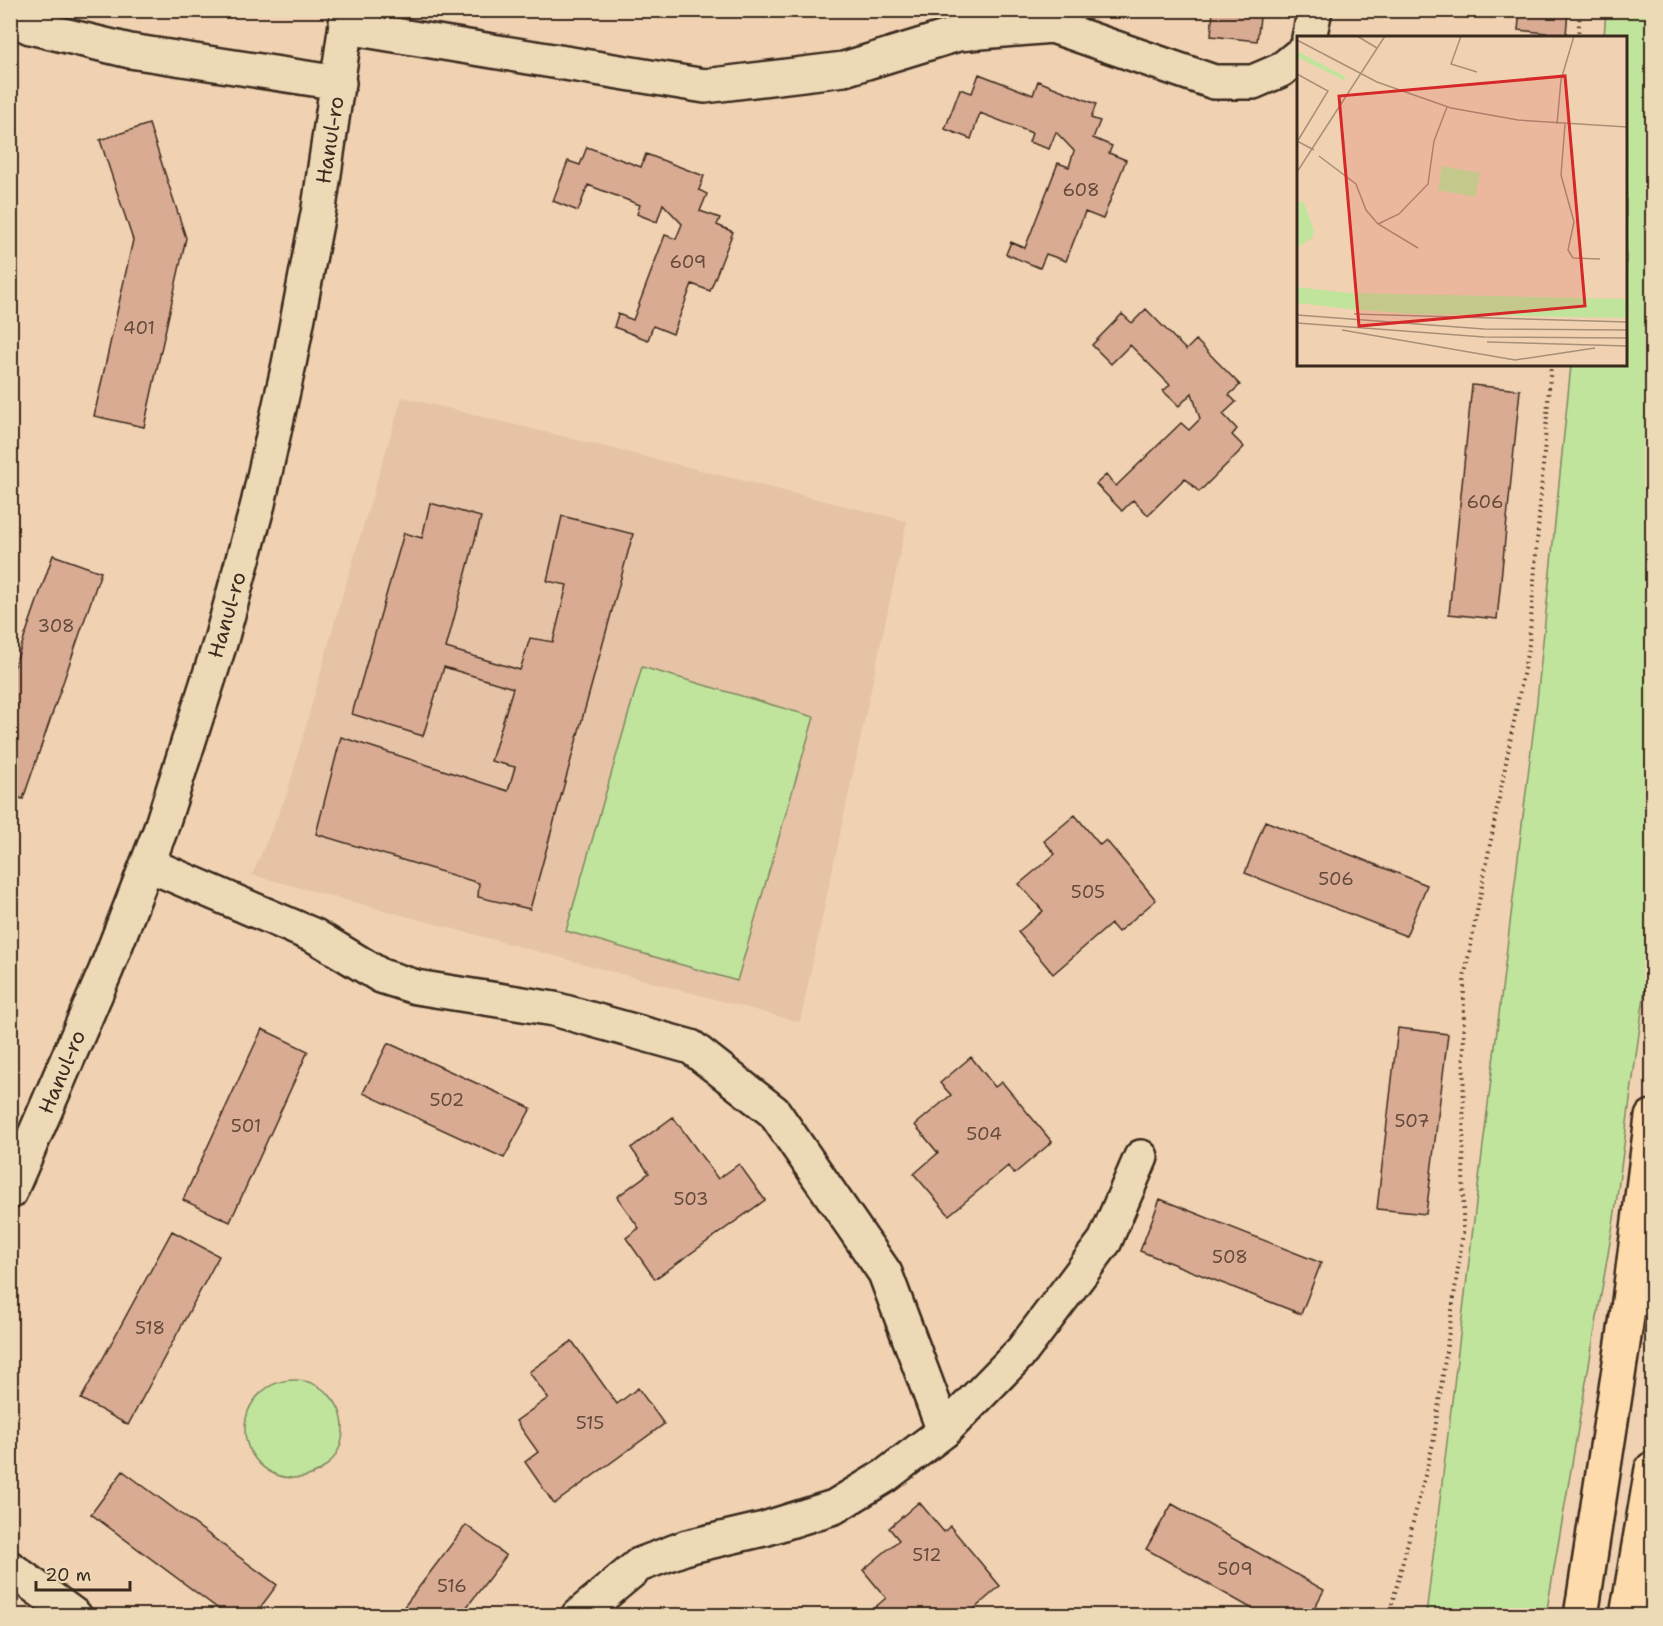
<svg xmlns="http://www.w3.org/2000/svg" width="1663" height="1626" font-family="'Shantell Sans',sans-serif">
  <rect width="100%" height="100%" fill="#f0d2b2"/>
  <filter id="ink" filterUnits="userSpaceOnUse"><feTurbulence type="fractalNoise" baseFrequency=".0167" numOctaves="2"/><feDisplacementMap in="SourceGraphic" scale="12" xChannelSelector="R" yChannelSelector="G"/><feConvolveMatrix kernelMatrix="1 2 1 2 8 2 1 2 1" color-interpolation-filters="sRGB"/></filter>
  <g filter="url(#ink)">
    <!-- built -->
    <path fill="#e6c3a6" d="M402 397 907 521 800 1022 252 875 287 794 337 613Z"/>
    <!-- green -->
    <path fill="#c1e49d" stroke="#7e875e" stroke-width="1.5" d="M1606 11H1652V937L1614 1219 1546 1615H1426L1537 701 1571 365 1626 364V38L1604 37Z
      M642 667 814 717 737 981 566 931Z
      M245 1429a49 49 0 1 1 98 0a49 49 0 1 1-98 0Z"/>
    <!-- building -->
    <path fill="#daab93" stroke="#3b2a1e" stroke-width="1.5" d="M1213 10H1261L1257 41 1211 36Z
      M1520 10H1568L1566 35 1518 30Z
      M979 74 1033 95 1038 81 1096 104 1091 118 1100 121 1093 138 1112 146 1109 153 1126 160 1103 219 1085 212 1066 261 1046 254 1040 268 1006 254 1011 242 1025 248 1058 163 1069 167 1074 151 1056 132 1049 149 1029 142 1032 133 980 113 971 139 945 129 960 89 972 93Z
      M149 124 186 238 144 427 94 416 133 240 100 140Z
      M587 147 641 167 646 154 704 176 699 190 707 194 700 211 720 218 717 225 733 232 710 291 692 284 673 334 653 326 648 340 614 327 618 314 633 320 665 235 676 239 682 224 663 204 657 222 637 214 640 205 588 185 578 211 553 201 568 161 580 165Z
      M1146 309 1186 350 1196 340 1240 385 1229 395 1236 402 1223 414 1237 429 1232 435 1244 447 1199 492 1185 478 1148 515 1133 500 1122 511 1096 484 1106 475 1116 486 1181 423 1189 430 1200 419 1192 393 1179 406 1163 391 1170 385 1130 345 1111 364 1092 345 1122 314 1132 323Z
      M1472 385 1520 390 1497 619 1449 614Z
      M430 503 481 517 446 648 520 670 530 638 553 642 567 585 547 581 562 516 633 534 530 909 478 897 479 883 316 834 341 737 508 791 515 767 491 761 513 688 444 667 423 736 352 714 404 533 422 538Z
      M53 555 101 572 23 799 10 795V679Z
      M1075 815 1100 845 1106 840 1156 900 1118 932 1111 924 1053 974 1018 932 1043 911 1019 884 1055 854 1044 841Z
      M1265 821 1427 885 1406 936 1245 873Z
      M1398 1028 1448 1034 1426 1214 1377 1209Z
      M262 1029 308 1051 230 1222 183 1200Z
      M388 1043 531 1108 504 1158 363 1093Z
      M971 1057 995 1087 1002 1082 1052 1142 1014 1174 1008 1166 949 1215 914 1174 938 1153 915 1125 951 1095 940 1083Z
      M673 1117 718 1179 739 1164 765 1200 655 1279 626 1238 639 1228 617 1197 649 1173 631 1148Z
      M1160 1199 1321 1263 1301 1314 1140 1251Z
      M172 1231 219 1256 128 1425 81 1399Z
      M572 1341 617 1404 638 1388 664 1424 554 1504 525 1462 538 1452 516 1421 548 1398 529 1372Z
      M123 1471 277 1585 254 1616H228L91 1514Z
      M919 1502 944 1532 950 1526 1000 1586 966 1616H960L955 1610 949 1616H865L886 1598 863 1570 899 1540 889 1528Z
      M1172 1504 1324 1590 1310 1616H1265L1146 1549Z
      M466 1525 506 1556 460 1616H397Z"/>
    <g fill="none" stroke-linecap="round" stroke-linejoin="round">
      <defs>
        <path id="minor" d="M10 17 30 27 130 51 339 83
          M346 27 705 86 844 69 958 34 1052 26 1214 82H1253L1281 70 1298 56
          M1309 38 1315 10
          M147 864 315 936 381 976 416 987 554 1009 691 1047 774 1112 885 1273 944 1431
          M10 1192 106 970 160 831 221 640 258 504 289 364 319 208 348 10
          M10 1568 75 1616
          M578 1616 639 1565 687 1547 764 1529 834 1507 885 1476 944 1431 1022 1351 1105 1241 1141 1157"/>
        <path id="highway" d="M1581 1616 1627 1317 1652 1117
          M1627 1616 1652 1469"/>
      </defs>
      <!-- minor casing -->
      <use href="#minor" stroke="#3b2a1e" stroke-width="38"/>
      <!-- highway casing -->
      <use href="#highway" stroke="#3b2a1e" stroke-width="38"/>
      <!-- path -->
      <path stroke="#3b2a1e" stroke-width="4" stroke-dasharray="1.5 4.5" stroke-linecap="butt" d="M1578 38 1580 10
        M1389 1616 1433 1444 1463 1233 1464 979 1529 644 1551 364"/>
      <!-- minor -->
      <use href="#minor" stroke="#eed9b7" stroke-width="33"/>
      <!-- highway -->
      <use href="#highway" stroke="#fedbac" stroke-width="33"/>
    </g>
  </g>
  <g text-anchor="middle" dominant-baseline="central" stroke-width="4.5" stroke-linejoin="round" paint-order="stroke">
    <!-- number labels -->
    <g font-size="18" fill="#634a3b">
      <text x="1081" y="190">608</text>
      <text x="688" y="262">609</text>
      <text x="139" y="328">401</text>
      <text x="1485" y="502">606</text>
      <text x="56" y="626">308</text>
      <text x="1336" y="879">506</text>
      <text x="1088" y="892">505</text>
      <text x="447" y="1100">502</text>
      <text x="1412" y="1121">507</text>
      <text x="246" y="1126">501</text>
      <text x="984" y="1134">504</text>
      <text x="691" y="1199">503</text>
      <text x="1230" y="1257">508</text>
      <text x="150" y="1328">518</text>
      <text x="590" y="1423">515</text>
      <text x="927" y="1555">512</text>
      <text x="1235" y="1569">509</text>
      <text x="452" y="1586">516</text>
    </g>
    <!-- street labels -->
    <g font-size="21" fill="#3b2a1e" stroke="#eed9b7">
      <text transform="translate(330 140) rotate(-81)">Hanul-ro</text>
      <text transform="translate(227 615) rotate(-74)">Hanul-ro</text>
      <text transform="translate(62 1072) rotate(-67)">Hanul-ro</text>
    </g>
  </g>
  <!-- overview -->
  <g transform="translate(1297 36)">
    <rect width="330" height="330" fill="#f0d2b2"/>
    <path d="M0 15 47 40 49 45 0 21ZM145 130 183 137 178 161 141 154ZM6 165 17 194 15 202 0 212V168ZM0 251 53 257 330 263V282L118 278 53 273 0 267Z" fill="#c1e49d"/>
    <path fill="none" stroke="#a88f77" stroke-width="1.5" d="M60 0 80 12M164 0 154 28 180 36M0 4 80 46 154 72 221 84 330 91M0 38 31 55 0 106M260 88 264 44 277 0M268 88 264 139 277 186 271 214 276 222 303 223M0 105 17 114M22 120 59 148 69 174 81 188 121 212M0 136 88 0M81 188 102 178 131 148 137 105 150 71M57 278 330 286M0 279 187 293 330 294M0 287 187 301 330 302M45 294 218 324 298 312M190 306 330 310"/>
    <path fill="#d62828" fill-opacity="0.15" stroke="#d62828" stroke-width="3" d="M268 40 288 270 62 290 42 60Z"/>
    <rect width="330" height="330" fill="none" stroke="#3b2a1e" stroke-width="3"/>
  </g>
  <!-- margin -->
  <rect width="1663" height="1626" fill="none" stroke="#eed9b7" stroke-width="36"/>
  <rect x="18" y="18" width="1627" height="1590" fill="none" stroke="#3b2a1e" stroke-width="2" filter="url(#ink)"/>
  <!-- scale -->
  <path d="M36 1581v9h94v-9" fill="none" stroke="#3b2a1e" stroke-width="3"/>
  <text x="45" y="1581" font-size="18" fill="#3b2a1e" stroke="#eed9b7" stroke-width="4.5" paint-order="stroke">20 m</text>
</svg>
